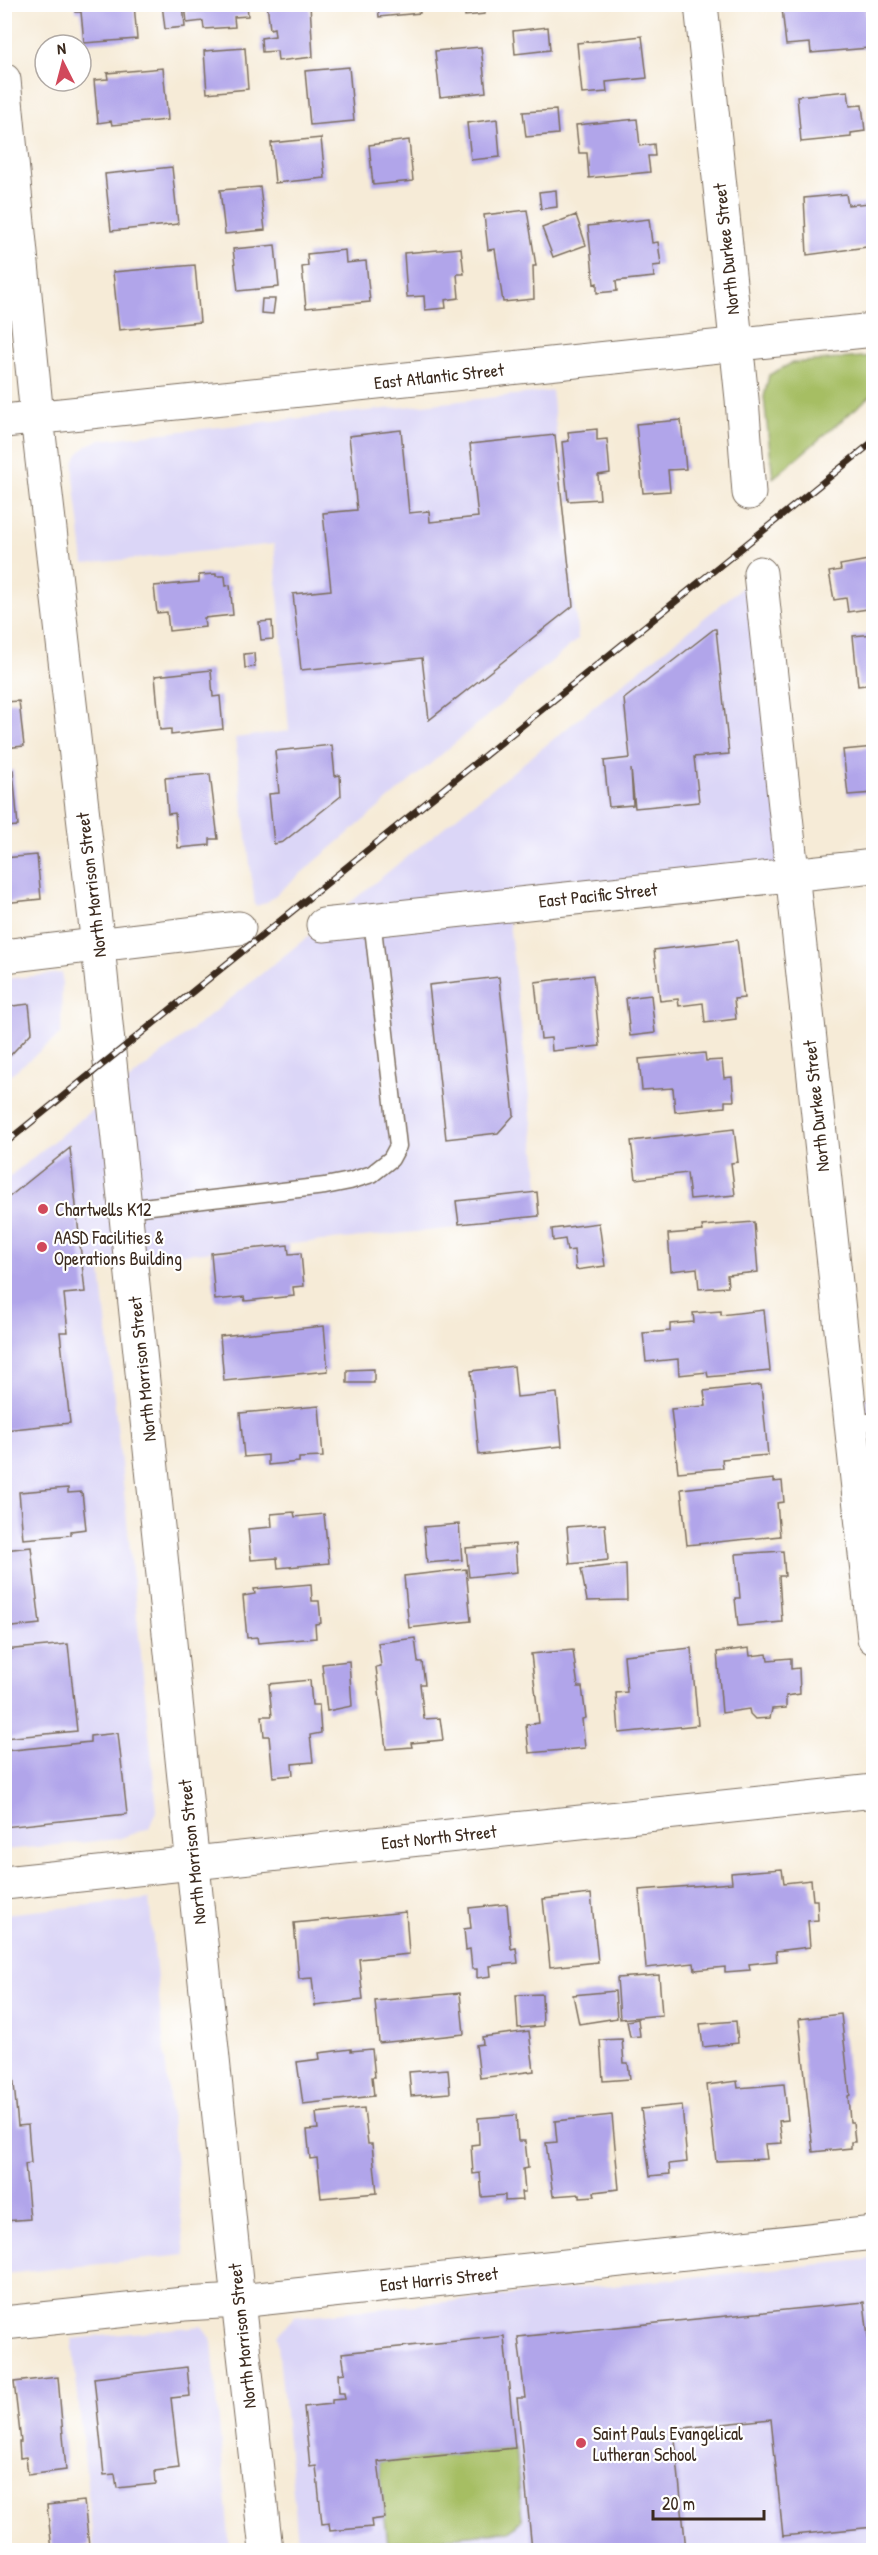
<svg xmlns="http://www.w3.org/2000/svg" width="878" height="2555" font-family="'Patrick Hand',sans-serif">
  <rect width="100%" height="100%" fill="#fff"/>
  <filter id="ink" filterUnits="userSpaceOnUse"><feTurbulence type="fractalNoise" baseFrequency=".0167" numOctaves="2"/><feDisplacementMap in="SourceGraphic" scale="12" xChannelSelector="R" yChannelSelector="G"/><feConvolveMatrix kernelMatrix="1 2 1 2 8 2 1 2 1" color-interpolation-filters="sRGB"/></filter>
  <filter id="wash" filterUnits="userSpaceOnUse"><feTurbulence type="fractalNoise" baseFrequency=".008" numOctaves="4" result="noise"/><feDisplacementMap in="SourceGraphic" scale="24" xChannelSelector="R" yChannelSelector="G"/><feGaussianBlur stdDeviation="1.35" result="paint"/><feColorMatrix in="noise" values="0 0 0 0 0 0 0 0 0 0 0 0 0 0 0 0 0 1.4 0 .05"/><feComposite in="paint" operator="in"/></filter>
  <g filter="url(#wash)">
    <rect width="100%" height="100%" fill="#f6ebd7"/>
    <!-- built -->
    <path fill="#dbd6f7" d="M552 391 578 639 266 903 255 906 235 738 289 731 274 544 84 564 74 477V463L78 454 88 445 99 440Z
      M760 573 791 874 507 905 543 1220 100 1262 157 1809 149 1828 118 1839 5 1850V1180Z
      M62 973 61 1034 5 1079V979Z
      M873 1397V1495L864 1398Z
      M149 1899 185 2255 5 2274 4 1914Z
      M873 2259V2550H299L277 2335 294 2317Z
      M202 2326 212 2342 230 2550H94L72 2339Z"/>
    <!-- green -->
    <path fill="#a6be64" stroke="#707441" stroke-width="1.5" d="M873 356V394L773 478 764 397 769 375 792 363Z
      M515 2448 522 2519 510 2531 388 2543 378 2462Z"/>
    <g id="blocks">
      <!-- building -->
      <path fill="#b1a5ea" d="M75 4H134L137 39 84 43 81 12H75Z
        M162 4H183L185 27 165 29Z
        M185 4H247L248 16 234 17 235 27 204 29 203 21 187 23Z
        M267 4H310L313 57 278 61 277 51 262 52 261 38 275 36 274 28 270 29Z
        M378 4H419L420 13 379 17Z
        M464 4H484L485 14 465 16Z
        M805 4H865L869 48 811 53 810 43 786 45 782 8 805 6Z
        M548 27 550 50 515 54 513 31Z
        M642 36 647 78 606 82 607 92 582 94 577 43Z
        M481 47 486 92 440 97 435 51Z
        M245 48 248 89 207 93 204 51Z
        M349 67 354 121 310 125 305 71Z
        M163 68 168 120 112 125 111 121 98 123 94 80 108 79 107 73Z
        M848 91 850 106 862 105 865 131 851 133V137L801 142 797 96Z
        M556 110 558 134 526 137 523 112Z
        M497 119 500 157 471 160 467 123Z
        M637 119 640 146 654 144 655 156H648L650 172 589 178 587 153H579L576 125Z
        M321 138 325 178 275 183 271 143Z
        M409 140 413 181 373 185 369 145Z
        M172 167 178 224 111 231 105 174Z
        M260 187 265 230 225 234 220 190Z
        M556 190 557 207 541 209 539 192Z
        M846 194 848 205 870 203 874 246 807 255 804 198Z
        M527 210 536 266H533L534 299 503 302 495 249 488 250 484 215Z
        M576 215 586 245 553 257 542 228Z
        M649 219 652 243 658 242 661 265 653 266 654 277 616 281 617 291 597 293V283L594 284 588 226Z
        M275 245 279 287 238 291 233 249Z
        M461 248 464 274H457L459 298 445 300 446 308 425 310 424 296 407 297 404 253Z
        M345 250 346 263 366 261 370 302 306 308 302 267 308 266 307 254Z
        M195 265 200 322 119 330 113 272Z
        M262 299H275L273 314 261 313Z
        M681 420 686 469 668 470 670 491 643 493 636 424Z
        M597 429V440L607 439 610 473 598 475 600 499 568 501 562 442 569 441 568 432Z
        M401 430 409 513 429 511 430 522 478 517 470 444 555 435 573 606 429 720 422 658 301 670 293 594 331 590 323 513 357 510 349 436Z
        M874 559V608L848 612 846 598 834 600 829 572 841 570 840 565Z
        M216 574V576H225L226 586 230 585 233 615 204 618 205 627 169 631 167 612 157 613 154 586 199 582V575Z
        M272 621 273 639 261 640 259 622Z
        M714 629H716L729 754 694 757 699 802 635 808 631 769 633 805 609 807 604 761 630 758 624 699Z
        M874 634V684L858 686 853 636Z
        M254 653 255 667 245 668 244 654Z
        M211 670 213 697 220 696 223 729 171 735V729L160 730 155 676Z
        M19 701 24 746 4 748V702Z
        M332 745 335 776 340 775 341 796 283 842 274 844 269 794 279 793 275 751Z
        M874 747V793L848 795 843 750Z
        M13 770 18 826 4 827V771Z
        M210 774 218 839H210V845L178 848 175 813 168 814 165 778Z
        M37 855 41 899 4 903V858Z
        M737 940 744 998 734 999 736 1019 705 1023 703 1003 679 1006 678 999 660 1001 654 950Z
        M593 975 600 1046 552 1051 551 1038 541 1039 535 982Z
        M499 977 514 1115 498 1133 446 1139 429 985Z
        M651 995 655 1033 630 1036 626 998Z
        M29 1004 32 1032 4 1062V1007Z
        M705 1053 706 1061 722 1060 724 1078 732 1077 734 1101H725V1107L675 1112 673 1088 642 1090 639 1059Z
        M734 1129 738 1162 731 1163 735 1195 690 1199 687 1173 636 1179 631 1141Z
        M70 1148 85 1292 64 1294 68 1332H60L70 1423 4 1430V1201Z
        M537 1192 539 1216 459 1224 456 1201Z
        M754 1222 758 1272 727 1275 728 1287 699 1289 697 1268 671 1271 668 1234 703 1231 702 1226Z
        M599 1223 605 1266 576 1270 574 1250 567 1251 565 1239 553 1241 552 1229Z
        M288 1245 289 1254 301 1253 304 1286 293 1287 294 1296 245 1301 244 1297 215 1300 211 1253Z
        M764 1310 770 1371 708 1377 707 1372 679 1375 678 1359 646 1362 643 1333 670 1331V1324L694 1322 693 1313 721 1311V1315Z
        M324 1326 328 1371 224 1381 220 1336Z
        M514 1366 517 1397 557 1393 562 1446 479 1455 471 1371Z
        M374 1369V1383H347V1370Z
        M761 1385 768 1455 722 1459 723 1468 678 1472 671 1409 706 1406 704 1391Z
        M319 1406 323 1457 299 1458V1462L268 1465V1455L244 1457 240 1413Z
        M774 1479V1482L782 1481 784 1502 777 1503 780 1536 687 1545 681 1489Z
        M68 1488V1493L82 1492 86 1529 71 1531V1535L23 1539 19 1492Z
        M294 1512 295 1517 324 1514 329 1563 278 1568 277 1558 251 1560 248 1529 272 1527 271 1514Z
        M459 1524 462 1560 427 1563 424 1527Z
        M605 1524 608 1560 570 1564 567 1527Z
        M515 1544 517 1572 469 1577 466 1548Z
        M31 1547 40 1624 4 1628V1550Z
        M783 1551 785 1576H779L782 1622 738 1626 735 1598H740L736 1554Z
        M626 1564 627 1600 587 1601 581 1569Z
        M466 1569 471 1621 409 1628 404 1576Z
        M311 1584 312 1601H319L321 1623 315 1624 316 1638 258 1643 257 1637 247 1638 243 1596 255 1594 254 1589Z
        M415 1638 418 1662H422L425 1684H420L424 1719 440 1718 443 1740 411 1743 412 1747 386 1749 376 1667 381 1666 378 1643Z
        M68 1644 77 1731 4 1738V1650Z
        M691 1648 698 1725 619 1733 616 1693 627 1692 624 1655Z
        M749 1648 750 1656 767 1654 768 1660 791 1658V1669L799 1668 800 1694 786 1696V1708L772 1709 770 1718 755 1719 750 1714 749 1709 722 1713 717 1652Z
        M573 1650 578 1687H582L586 1718 582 1719 585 1748 529 1753 526 1725 539 1723 531 1654Z
        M349 1661 352 1706 327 1711 322 1664Z
        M310 1680 312 1705H319L321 1733 310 1735 313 1762 292 1764 293 1775 273 1777 269 1736H264L262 1716H272L269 1684Z
        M118 1733 127 1814 4 1827V1751L90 1742V1736Z
        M782 1869 784 1883 811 1880 813 1900H817L818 1920 808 1921 810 1947 776 1951 777 1961 749 1964 750 1970 725 1972V1967L695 1970 694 1963 646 1968 639 1890 732 1883 731 1873Z
        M591 1894 598 1962 550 1967 543 1899Z
        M507 1904 511 1949 516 1948 518 1963 490 1966 491 1976 477 1978V1969H472L470 1949 466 1950 464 1929 471 1928 469 1908Z
        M406 1912 409 1954 359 1959 363 2000 315 2006 312 1978 299 1979 294 1923Z
        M659 1975 662 2015 620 2019 617 1978Z
        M615 1991 617 2018 579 2024 573 1995Z
        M460 1993 464 2034 379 2043 375 2001Z
        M542 1994 543 2026 518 2028 516 1995Z
        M841 2014 850 2095 848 2096 850 2122H853L855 2142H851V2148L813 2152 799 2019Z
        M638 2019 640 2036 630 2037 627 2021Z
        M736 2021 738 2043 703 2047 700 2024Z
        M529 2031 534 2071 480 2078 476 2045 483 2044 482 2037Z
        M622 2039 624 2063H628L630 2079 603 2081 600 2040Z
        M351 2049V2051L372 2049 375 2077H372L374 2096 303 2104 297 2062 320 2059 319 2053Z
        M11 2052 18 2126 28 2125 31 2163 25 2164 30 2219 4 2221V2053Z
        M448 2069 450 2093 411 2096 409 2072Z
        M737 2081 738 2088 784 2084 788 2120 779 2121 782 2143 765 2144 767 2159 716 2161 707 2085Z
        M682 2105 687 2162 669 2164 670 2174 650 2176 641 2109Z
        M364 2108 368 2144H372L377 2193 321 2198 317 2158 310 2159 307 2130 318 2129 316 2113Z
        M516 2115 518 2141H525L528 2168 523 2169 525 2192H521L522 2200 505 2201V2195L482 2197 480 2173 473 2174 471 2145 479 2144 478 2118Z
        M612 2115 619 2189 594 2192 595 2196 580 2197V2194L553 2196 546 2143 557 2142 555 2121Z
        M864 2302 874 2390V2527L783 2536 771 2419 674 2429 686 2550H532L517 2398H525L518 2337Z
        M504 2336 515 2448 378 2462 385 2518 371 2520 372 2527 330 2531 329 2523 322 2524 316 2466 310 2467 304 2407 332 2404V2400L345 2399 344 2393H339L338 2374 345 2373 342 2353Z
        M187 2367 190 2396 171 2398 179 2468 155 2471 156 2484 117 2488 115 2474 104 2475 94 2378Z
        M58 2377 66 2470 28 2475 26 2457 20 2458 19 2442H21L14 2382Z
        M84 2501 89 2546 52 2550 47 2505Z"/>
    </g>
  </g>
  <g filter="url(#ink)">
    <use href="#blocks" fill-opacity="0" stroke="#7c6e5f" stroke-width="1.5"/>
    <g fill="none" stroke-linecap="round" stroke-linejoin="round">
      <defs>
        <path id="service" d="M125 1209 325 1186 350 1181 372 1174 391 1159 398 1146 372 919
          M850 1422H874"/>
        <path id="minor" d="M701 4 742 399 749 493
          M4 80 37 417
          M760 573 874 1638
          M323 925 874 866
          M4 956 239 928
          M4 1883 874 1791
          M238 2301 874 2233"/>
        <path id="tertiary" d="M37 417 98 946 238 2301
          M4 421 874 330"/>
        <path id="secondary" d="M4 2323 184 2304 238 2301 266 2550"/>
      </defs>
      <!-- service casing -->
      <use href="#service" stroke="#7c6e5f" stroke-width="19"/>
      <!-- minor casing -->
      <use href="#minor" stroke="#7c6e5f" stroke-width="35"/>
      <!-- tertiary casing -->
      <use href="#tertiary" stroke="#7c6e5f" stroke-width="35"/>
      <!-- secondary casing -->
      <use href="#secondary" stroke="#7c6e5f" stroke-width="35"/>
      <!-- service -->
      <use href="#service" stroke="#fff" stroke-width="16"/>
      <!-- minor -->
      <use href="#minor" stroke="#fff" stroke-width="33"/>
      <!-- tertiary -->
      <use href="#tertiary" stroke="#fff" stroke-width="33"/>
      <!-- secondary -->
      <use href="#secondary" stroke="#fff" stroke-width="33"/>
      <defs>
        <path id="rail" d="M4 1144 874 441"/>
      </defs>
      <!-- rail casing -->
      <use href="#rail" stroke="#3b2a1e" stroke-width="7"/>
      <!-- rail -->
      <use href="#rail" stroke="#fff" stroke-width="4.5" stroke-dasharray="14" stroke-linecap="butt"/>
    </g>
  </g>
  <!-- markers -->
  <g fill="#d1495b" stroke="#fff" stroke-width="2">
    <circle cx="43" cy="1209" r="6"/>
    <circle cx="42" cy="1247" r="6"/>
    <circle cx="581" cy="2443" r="6"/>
  </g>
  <g text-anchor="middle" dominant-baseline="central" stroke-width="4.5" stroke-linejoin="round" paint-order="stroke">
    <!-- street labels -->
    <g font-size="18" fill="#3b2a1e" stroke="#fff">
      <text transform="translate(726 249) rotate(-96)">North Durkee Street</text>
      <text transform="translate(439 376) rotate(-6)">East Atlantic Street</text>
      <text transform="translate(91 885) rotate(-97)">North Morrison Street</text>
      <text transform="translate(598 895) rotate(-6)">East Pacific Street</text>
      <text transform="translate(816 1106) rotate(-96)">North Durkee Street</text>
      <text transform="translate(142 1369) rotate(-96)">North Morrison Street</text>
      <text transform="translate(439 1837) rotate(-6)">East North Street</text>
      <text transform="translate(192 1852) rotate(-96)">North Morrison Street</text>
      <text transform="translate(439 2279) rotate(-6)">East Harris Street</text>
      <text transform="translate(242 2336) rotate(-96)">North Morrison Street</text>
    </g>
    <!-- poi labels -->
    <g font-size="18" fill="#3b2a1e" stroke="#fff" text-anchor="start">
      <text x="55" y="1209">Chartwells K12</text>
      <text x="54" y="1237">AASD Facilities &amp;<tspan x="54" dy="21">Operations Building</tspan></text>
      <text x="593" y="2433">Saint Pauls Evangelical<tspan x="593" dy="21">Lutheran School</tspan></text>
    </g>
  </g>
  <!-- margin -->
  <rect width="878" height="2555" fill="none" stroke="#fff" stroke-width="24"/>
  <!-- north arrow -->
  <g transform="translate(63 63) rotate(354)"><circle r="28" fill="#ffffff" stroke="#b1aaa5" stroke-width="1.5"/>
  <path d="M0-4.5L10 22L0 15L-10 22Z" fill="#d1495b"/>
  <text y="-9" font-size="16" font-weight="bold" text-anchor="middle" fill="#3b2a1e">N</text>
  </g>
  <!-- scale -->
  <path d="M653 2510v9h111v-9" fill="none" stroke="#3b2a1e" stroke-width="3"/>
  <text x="662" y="2510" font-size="18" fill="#3b2a1e" stroke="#ffffff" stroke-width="4.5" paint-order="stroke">20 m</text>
</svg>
